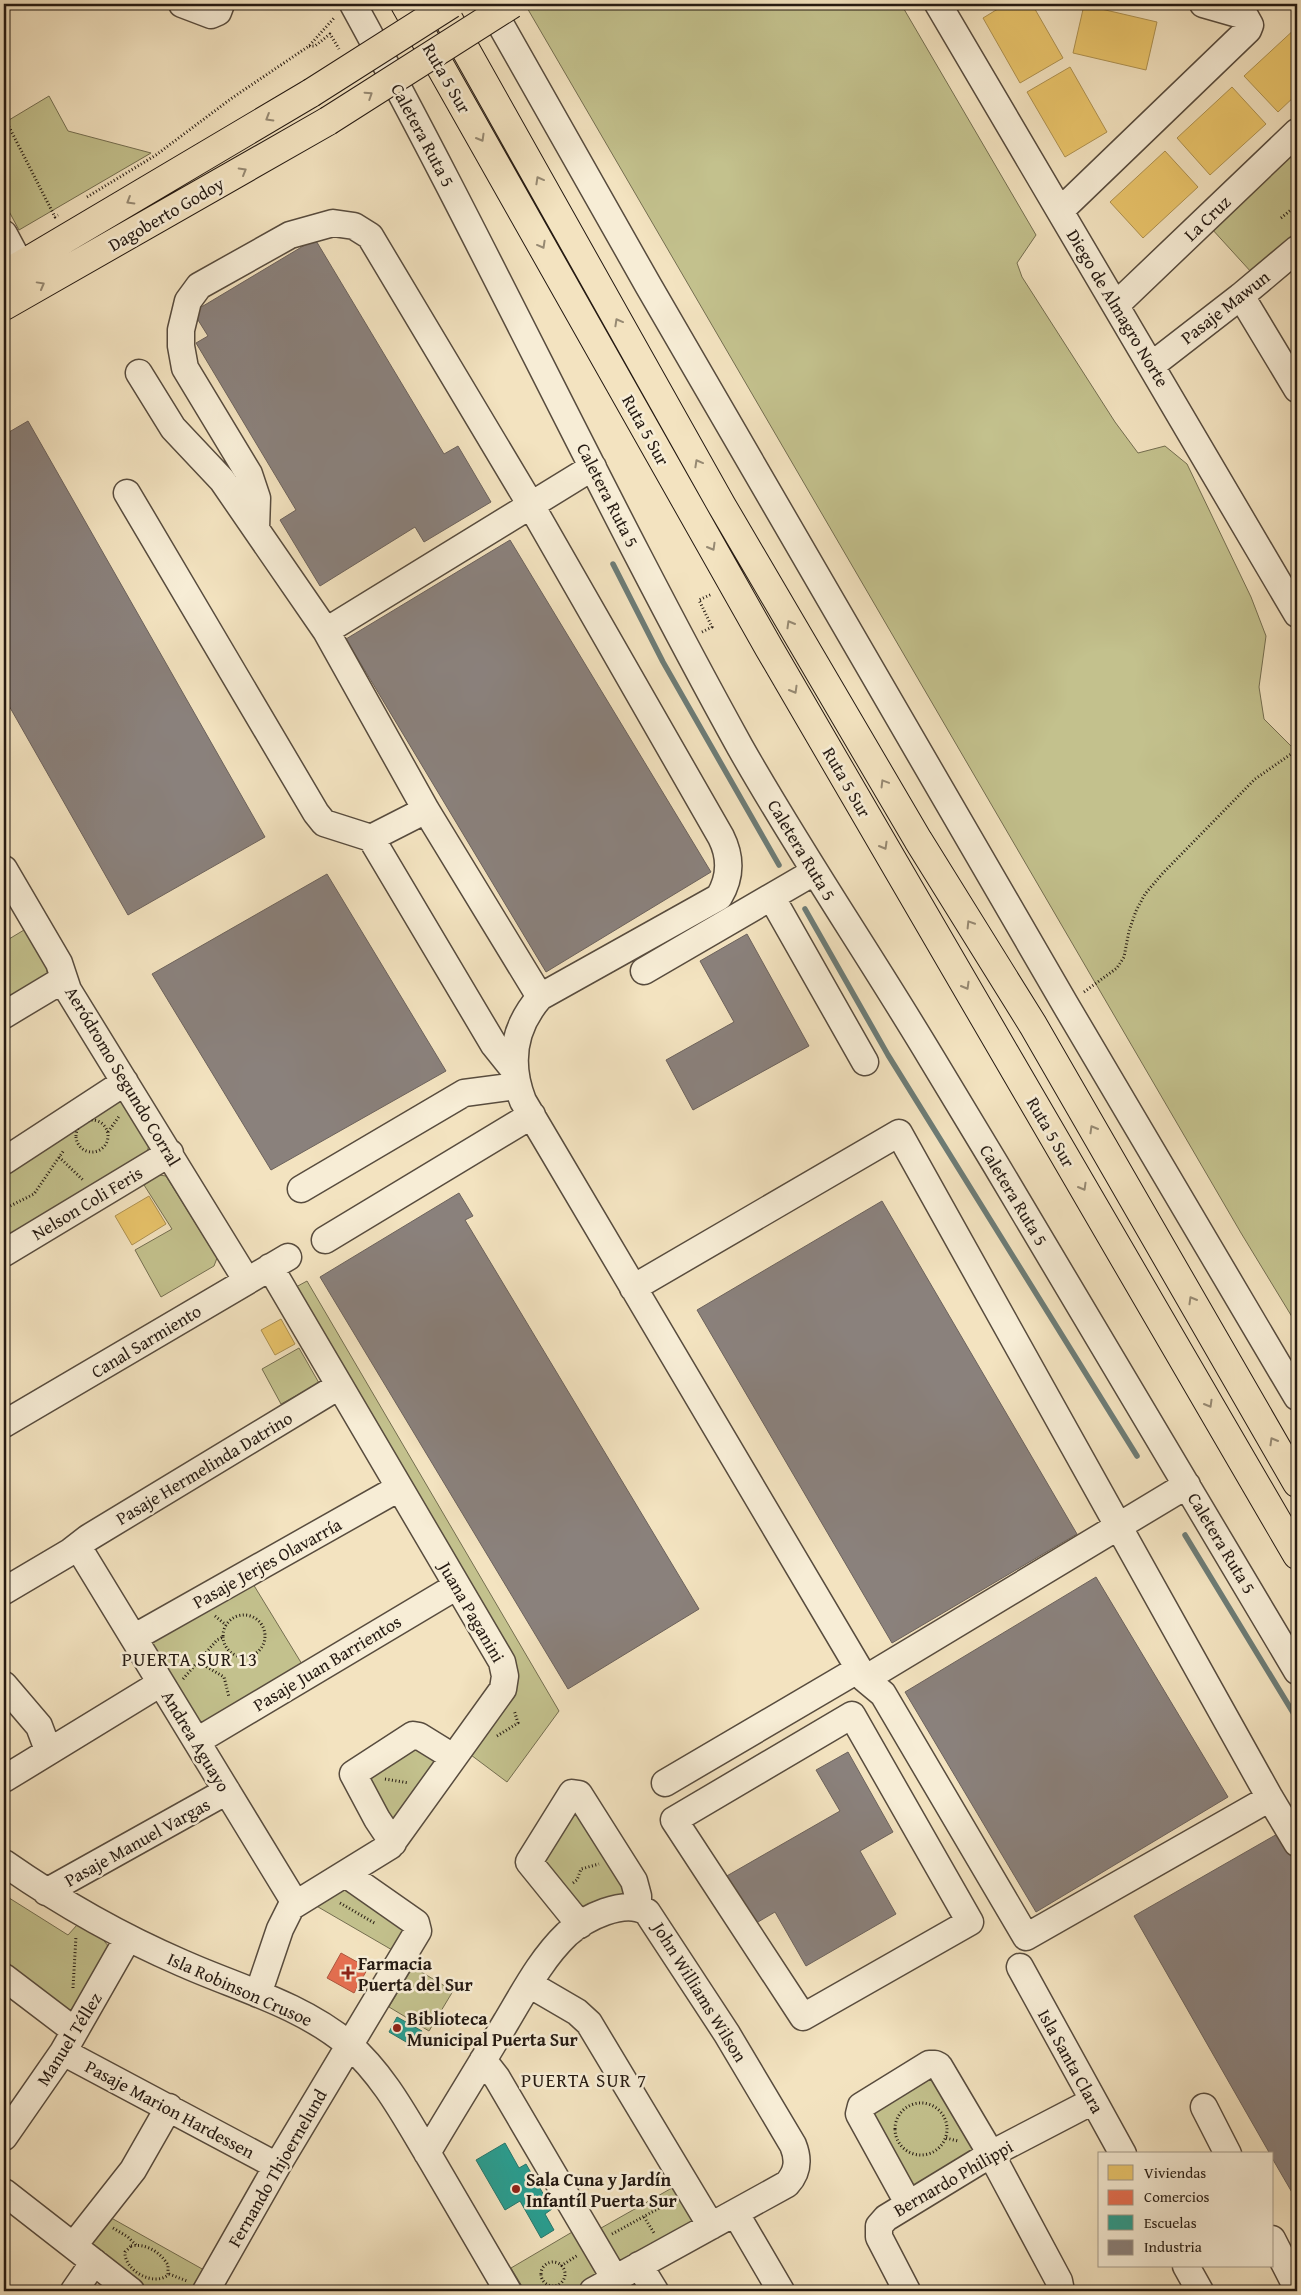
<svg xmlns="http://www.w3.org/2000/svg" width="1301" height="2295" font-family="'Gentium Book Plus',serif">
  <rect width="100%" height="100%" fill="#f3e3c0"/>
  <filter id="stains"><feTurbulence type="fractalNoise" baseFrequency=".004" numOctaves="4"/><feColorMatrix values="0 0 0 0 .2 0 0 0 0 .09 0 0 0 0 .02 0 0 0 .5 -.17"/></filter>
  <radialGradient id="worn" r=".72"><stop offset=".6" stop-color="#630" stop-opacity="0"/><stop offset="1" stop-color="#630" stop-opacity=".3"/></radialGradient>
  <!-- green -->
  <path fill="#c3c18d" stroke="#746e50" d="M529 4H901L1036 235 1017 263 1022 277 1115 422 1138 453 1165 446 1187 464 1251 597 1266 636 1259 687 1264 719 1297 752V1325L1241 1233 526 6Z
    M49 96 68 131 151 153 19 230 4 202V123Z
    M1297 148V236L1252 273 1211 228Z
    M29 927C36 941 52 960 46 975L4 1002V942Z
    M119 1094 149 1145 147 1152 4 1241V1167Z
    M159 1175 166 1176 217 1258 214 1266 161 1297 135 1250 172 1229 144 1185Z
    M307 1281 559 1711 507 1782 471 1755 512 1692 296 1287Z
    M299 1348 319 1383 281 1404 262 1369Z
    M250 1579 305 1669 212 1726 200 1724 151 1648 150 1639Z
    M411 1741 437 1761 396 1824 363 1772Z
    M572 1805 628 1879 624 1893 580 1914 535 1859Z
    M346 1885 407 1923 399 1954 313 1904Z
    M6 1896 68 1935 77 1925C88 1931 105 1936 109 1949L70 2014 4 1960Z
    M413 1967 453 1991 429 2031 389 2007Z
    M930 2071 978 2148 910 2189 867 2112Z
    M679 2184 697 2210 693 2225 615 2265 594 2232Z
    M106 2215 204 2270 193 2291H150L95 2248 90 2237Z
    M579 2228 599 2276 574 2291H525L511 2268Z"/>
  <!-- homes -->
  <path fill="#e9c46a" stroke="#ae9150" d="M1006 4H1032L1063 58 1020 83 983 18Z
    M1084 5 1157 22 1146 70 1073 53Z
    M1297 27V94L1278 112 1244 76Z
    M1070 67 1107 132 1065 157 1027 92Z
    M1232 87 1266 124 1210 175 1177 138Z
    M1165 151 1198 187 1143 238 1110 202Z
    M149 1196 166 1224 132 1245 115 1216Z
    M281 1319 295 1344 275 1355 261 1330Z"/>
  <!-- shops -->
  <path fill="#e76f51" stroke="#ad563e" d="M341 1953 368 1968 354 1993 327 1978Z"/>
  <!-- schools -->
  <path fill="#2a9d8f" stroke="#28766a" d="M397 2017 422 2031 413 2046 389 2032Z
    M505 2143 519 2168 526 2164 552 2209 545 2214 554 2230 541 2238 520 2201 505 2210 476 2160Z"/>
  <!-- industry -->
  <path fill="#8a817c" stroke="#6c625c" d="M315 239 444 454 458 446 491 502 424 542 415 527 320 586 280 520 296 510 196 343 208 336 193 312Z
    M28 421 265 837 128 915 4 697V435Z
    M510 540 711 872 546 972 346 639Z
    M327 874 446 1071 271 1170 152 974Z
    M747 934 809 1046 693 1110 666 1060 734 1022 700 961Z
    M459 1193 473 1216 465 1220 699 1609 568 1689 320 1277Z
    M882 1201 1077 1534 892 1643 697 1310Z
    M1096 1577 1228 1797 1036 1912 905 1692Z
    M848 1752 893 1832 860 1851 896 1914 806 1966 775 1912 746 1929 718 1881 840 1811 816 1770Z
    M1279 1833 1297 1865V2201L1272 2158V2154H1270L1134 1916Z"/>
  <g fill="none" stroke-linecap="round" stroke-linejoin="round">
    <!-- stream -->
    <path stroke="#6d7c76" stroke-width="5.5" d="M613 564 663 662 779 865
      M805 909 888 1055 1137 1456
      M1185 1535 1297 1719"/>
    <defs>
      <path id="minor" d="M182 4 211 15 218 12 221 4
        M353 4C487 249 605 503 740 747 800 853 869 954 932 1059 1055 1262 1176 1466 1297 1671
        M489 4 648 285 1065 1004 1297 1397
        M938 4 1297 614
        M1060 211 1248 30 1250 25 1245 16 1203 4
        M4 234 21 266
        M1241 296 1297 389
        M1116 305 1297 132
        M1152 365 1241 296 1297 249
        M139 373 173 428 222 480 326 631
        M593 467 326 631 426 810 540 997C513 1028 508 1063 523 1101L865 1679 883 1694 1026 1937 1270 1798
        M127 493 316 813 324 823 371 838 426 810
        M256 529 257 498 249 474 185 368 181 346V330L188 301 199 286 290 235 333 223 354 226 370 236 532 507 721 837C731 857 731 877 719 897L540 997
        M371 838 494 1045 514 1070
        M4 869 59 963 68 990 247 1281
        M772 898 865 1062
        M644 971 814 872
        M4 1015 64 979
        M4 1161 125 1082
        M301 1189 464 1093 517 1086
        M325 1240 532 1115
        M4 1253 170 1153
        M633 1288 899 1133 1270 1798 1297 1843
        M4 1424 288 1257
        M70 1552 88 1538 339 1386
        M4 1591 70 1552H78L83 1555 295 1903
        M135 1637 399 1488
        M865 1679 1187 1485
        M4 1685 39 1726 48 1750
        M852 1715 970 1922 803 2017 674 1820Z
        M197 1741 457 1586
        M4 1779 161 1683
        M665 1783 859 1669
        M393 1843 377 1819 353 1774 413 1735 419 1736 453 1757
        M4 1863C60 1902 119 1936 182 1963 238 1988 300 2004 348 2044 385 2076 407 2120 432 2161 457 2204 483 2248 508 2291
        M46 1892 227 1791
        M580 1925 529 1862 572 1793 579 1794 634 1881 638 1896V1908
        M1020 1967 1123 2154
        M4 1977 75 2031
        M529 1984 577 2012 589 2023 711 2226
        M258 1994 280 1929 291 1907 390 1846 503 1689 505 1676 502 1662 270 1267
        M63 2052 277 2166
        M483 2060 497 2078 615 2279
        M1204 2107 1228 2154
        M4 2137 63 2052 128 1938
        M427 2153C453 2109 480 2066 506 2022 524 1992 541 1959 567 1934 585 1918 624 1898 647 1912L727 2034 793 2145C799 2160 798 2172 787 2184L593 2291
        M4 2192 131 2291
        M908 2203 859 2114 861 2106 929 2064H935L939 2066 991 2154 1059 2281 1061 2291
        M736 2214 781 2291
        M1272 2239 1297 2288
        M74 2245 133 2170 169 2107
        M639 2265 655 2291
        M1186 2266 1200 2291
        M74 2291 94 2262
        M206 2291 277 2166 418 1931 416 1923 346 1874
        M907 2291 879 2237V2226L886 2218 991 2154 1093 2101"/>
      <path id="major" d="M4 275 311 93
        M4 306 328 121"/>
      <path id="highway" d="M405 4 769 648 1297 1555
        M440 4 722 506 918 840 1033 1025 1297 1483"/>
    </defs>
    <!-- minor casing -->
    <use href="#minor" stroke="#584c3e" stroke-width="29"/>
    <!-- major casing -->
    <use href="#major" stroke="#251a12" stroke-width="30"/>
    <!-- highway casing -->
    <use href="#highway" stroke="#251a12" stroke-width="30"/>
    <!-- path -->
    <path stroke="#251a12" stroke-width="3" stroke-dasharray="1 2.5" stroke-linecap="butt" d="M309 46H315L330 34 339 49
      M4 117 55 217 58 215
      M87 197 156 155 232 98 309 46 335 17
      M1281 218 1297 205
      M702 632 712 627 699 600 712 594
      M1084 992 1117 968 1124 957 1129 931 1136 911 1145 894 1162 874 1255 779 1297 750
      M76 1136a16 16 0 1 1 32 0a16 16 0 1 1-32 0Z
      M108 1132 120 1115
      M59 1157 83 1180
      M4 1209 34 1194 64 1150
      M223 1636a21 21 0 1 1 42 0a21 21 0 1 1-42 0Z
      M215 1616 226 1625
      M202 1657 207 1667 224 1677 229 1697
      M183 1679 217 1640 223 1637
      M497 1736 518 1723 514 1710
      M385 1779 409 1783
      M573 1883 577 1880 581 1869 599 1864
      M340 1903 376 1924
      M73 1988 76 1936
      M895 2129a26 26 0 1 1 52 0a26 26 0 1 1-52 0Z
      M946 2138 958 2141
      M644 2217 654 2233
      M113 2228 128 2237 136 2245
      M612 2234 672 2201
      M131 2246C146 2243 160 2252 168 2265V2275C153 2287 124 2270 125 2252Z
      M541 2274a12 12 0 1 1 24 0a12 12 0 1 1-24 0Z
      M561 2266 578 2255
      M169 2274 187 2281
      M546 2291 548 2285"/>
    <!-- minor -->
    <use href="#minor" stroke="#f7edd6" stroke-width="26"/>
    <!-- major -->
    <use href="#major" stroke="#f3e3c0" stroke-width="28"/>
    <!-- highway -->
    <use href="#highway" stroke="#f3e3c0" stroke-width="28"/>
    <defs>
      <path id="major-bridge" d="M311 93 451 4
        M328 121 512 4"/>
    </defs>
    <!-- major-bridge casing -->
    <use href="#major-bridge" stroke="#251a12" stroke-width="30" stroke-linecap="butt"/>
    <!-- major-bridge -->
    <use href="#major-bridge" stroke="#f3e3c0" stroke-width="28"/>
  </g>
  <!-- one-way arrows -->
  <defs><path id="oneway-chevron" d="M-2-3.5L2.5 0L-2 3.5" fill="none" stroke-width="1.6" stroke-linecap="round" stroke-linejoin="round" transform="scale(1.25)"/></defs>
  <g stroke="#968972">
    <use href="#oneway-chevron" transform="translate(369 95) rotate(-33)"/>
    <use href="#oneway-chevron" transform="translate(269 118) rotate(149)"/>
    <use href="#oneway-chevron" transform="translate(481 138) rotate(60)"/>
    <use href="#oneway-chevron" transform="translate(243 171) rotate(-30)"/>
    <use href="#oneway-chevron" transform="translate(539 180) rotate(-119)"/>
    <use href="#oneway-chevron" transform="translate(130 201) rotate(149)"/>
    <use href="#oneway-chevron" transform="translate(542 245) rotate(61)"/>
    <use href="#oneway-chevron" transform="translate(41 285) rotate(-29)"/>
    <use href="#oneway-chevron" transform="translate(618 322) rotate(-119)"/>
    <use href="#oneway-chevron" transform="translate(698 463) rotate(-119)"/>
    <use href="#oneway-chevron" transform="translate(712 547) rotate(60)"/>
    <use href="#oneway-chevron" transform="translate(790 624) rotate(-120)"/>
    <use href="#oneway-chevron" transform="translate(794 690) rotate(60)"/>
    <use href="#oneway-chevron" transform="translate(884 783) rotate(-121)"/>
    <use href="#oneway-chevron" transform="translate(884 846) rotate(60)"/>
    <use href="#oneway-chevron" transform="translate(970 924) rotate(-122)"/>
    <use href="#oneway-chevron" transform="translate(966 986) rotate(60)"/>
    <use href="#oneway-chevron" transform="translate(1093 1129) rotate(-120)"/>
    <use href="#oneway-chevron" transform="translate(1083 1187) rotate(60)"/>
    <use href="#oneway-chevron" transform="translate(1192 1300) rotate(-120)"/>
    <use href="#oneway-chevron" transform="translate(1209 1404) rotate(60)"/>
    <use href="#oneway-chevron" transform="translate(1273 1441) rotate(-120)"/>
  </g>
  <!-- markers -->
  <g fill="#8f2418" stroke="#f7edd6" stroke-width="2">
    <path d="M345.5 1965.5h5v5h5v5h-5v5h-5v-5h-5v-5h5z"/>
    <circle cx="397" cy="2028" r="5"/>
    <circle cx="516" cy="2189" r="5"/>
  </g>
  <g text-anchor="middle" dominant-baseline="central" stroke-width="5" stroke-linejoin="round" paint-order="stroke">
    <!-- street labels -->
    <g font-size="18" fill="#251a12" stroke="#f7edd6">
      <text transform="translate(447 78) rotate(60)">Ruta 5 Sur</text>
      <text transform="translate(423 135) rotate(62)">Caletera Ruta 5</text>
      <text transform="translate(166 214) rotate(-30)">Dagoberto Godoy</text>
      <text transform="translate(1207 218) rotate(-44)">La Cruz</text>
      <text transform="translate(1225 307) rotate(-38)">Pasaje Mawun</text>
      <text transform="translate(1118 308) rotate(59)">Diego de Almagro Norte</text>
      <text transform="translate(646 430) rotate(61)">Ruta 5 Sur</text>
      <text transform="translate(608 495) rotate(63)">Caletera Ruta 5</text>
      <text transform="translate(847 782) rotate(60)">Ruta 5 Sur</text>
      <text transform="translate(802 850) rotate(59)">Caletera Ruta 5</text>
      <text transform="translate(123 1076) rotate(59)">Aeródromo Segundo Corral</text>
      <text transform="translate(1051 1132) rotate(60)">Ruta 5 Sur</text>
      <text transform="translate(1014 1195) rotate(59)">Caletera Ruta 5</text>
      <text transform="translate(87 1203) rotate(-31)">Nelson Coli Feris</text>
      <text transform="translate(146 1341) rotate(-31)">Canal Sarmiento</text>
      <text transform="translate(204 1468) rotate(-31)">Pasaje Hermelinda Datrino</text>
      <text transform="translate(1222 1543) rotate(59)">Caletera Ruta 5</text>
      <text transform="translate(267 1563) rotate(-29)">Pasaje Jerjes Olavarría</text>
      <text transform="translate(472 1612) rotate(60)">Juana Paganini</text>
      <text transform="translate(327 1663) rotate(-31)">Pasaje Juan Barrientos</text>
      <text transform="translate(196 1741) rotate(59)">Andrea Aguayo</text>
      <text transform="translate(137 1842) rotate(-29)">Pasaje Manuel Vargas</text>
      <text transform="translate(240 1989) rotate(24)">Isla Robinson Crusoe</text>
      <text transform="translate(700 1992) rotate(58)">John Williams Wilson</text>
      <text transform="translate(69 2039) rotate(-58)">Manuel Téllez</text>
      <text transform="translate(1071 2061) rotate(61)">Isla Santa Clara</text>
      <text transform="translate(170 2109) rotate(28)">Pasaje Marion Hardessen</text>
      <text transform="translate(277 2168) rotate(-60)">Fernando Thjoernelund</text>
      <text transform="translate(953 2178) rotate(-30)">Bernardo Philippi</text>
    </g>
    <!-- poi labels -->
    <g font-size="18" font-weight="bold" fill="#251a12" stroke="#f7edd6" text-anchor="start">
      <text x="358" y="1963">Farmacia<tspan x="358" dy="21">Puerta del Sur</tspan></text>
      <text x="407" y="2018">Biblioteca<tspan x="407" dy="21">Municipal Puerta Sur</tspan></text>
      <text x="526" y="2179">Sala Cuna y Jardín<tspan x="526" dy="21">Infantíl Puerta Sur</tspan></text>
    </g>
    <!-- neighbourhood labels -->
    <g font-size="19" letter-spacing="1" fill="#251a12" stroke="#f7edd6">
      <text x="190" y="1659">PUERTA SUR 13</text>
      <text x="584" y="2080">PUERTA SUR 7</text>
    </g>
  </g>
  <!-- margin -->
  <rect width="1301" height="2295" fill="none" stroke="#f3e3c0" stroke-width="20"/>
  <rect x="5" y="5" width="1291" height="2285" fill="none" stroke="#251a12" stroke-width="2.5"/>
  <rect x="10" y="10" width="1281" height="2275" fill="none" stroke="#251a12"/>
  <!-- legend -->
  <rect x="1098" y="2152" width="175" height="115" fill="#f7edd6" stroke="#a39988"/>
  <rect x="1108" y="2165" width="25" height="15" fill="#e9c46a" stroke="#a39988"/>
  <text x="1144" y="2178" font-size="15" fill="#251a12">Viviendas</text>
  <rect x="1108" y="2190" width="25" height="15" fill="#e76f51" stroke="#a39988"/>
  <text x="1144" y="2202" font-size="15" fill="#251a12">Comercios</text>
  <rect x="1108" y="2215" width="25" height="15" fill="#2a9d8f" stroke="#a39988"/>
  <text x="1144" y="2228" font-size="15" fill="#251a12">Escuelas</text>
  <rect x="1108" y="2240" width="25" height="15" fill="#8a817c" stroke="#a39988"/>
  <text x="1144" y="2252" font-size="15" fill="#251a12">Industria</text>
  <rect width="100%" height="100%" filter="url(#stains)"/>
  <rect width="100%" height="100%" fill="url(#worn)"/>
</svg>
